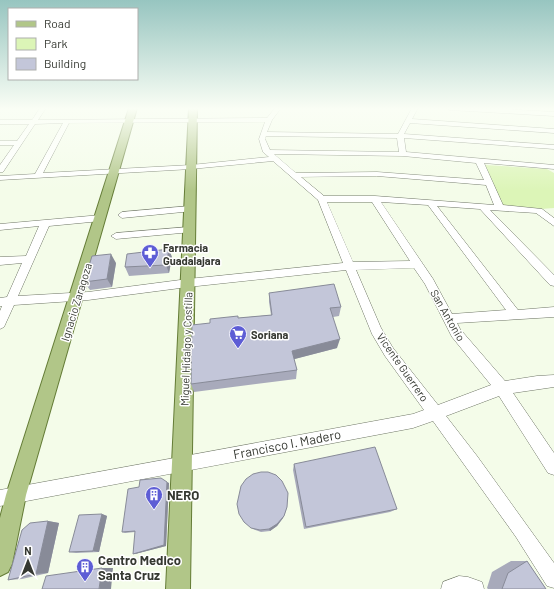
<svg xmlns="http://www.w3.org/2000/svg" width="554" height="589" font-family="Barlow,sans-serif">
  <rect width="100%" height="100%" fill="#f4fce9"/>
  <!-- green -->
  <path fill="#dcf5b7" d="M485 165 547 169 554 173V208L541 209 503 206Z"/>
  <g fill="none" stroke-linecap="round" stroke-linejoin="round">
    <defs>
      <path id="minor" d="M40 108H46L38 120 267 118 275 108H281L272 120 267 132 398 134 412 108H418L412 119 554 129V133L410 123 404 134 554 145V149L404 138 406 152 554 165V169L484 163 503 205 542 209 554 218V226L536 213 490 210 554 275V286L550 285 480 209 437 206 518 310 554 307V317L457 323 460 329 505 381 537 376 554 375V387L513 393 554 453V475L548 473 499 396 446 416 477 456 554 563V588L547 586 516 537 433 421 413 428 0 506V490L413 414 424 410 385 356 372 334 346 270 188 287 88 300 14 305 4 327 0 329V311L2 306H0V298L7 297 22 263 0 265V257L26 256 39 226 0 230V224L101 215 105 218 101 221 49 226 18 296 88 292 188 279 343 263 318 200 273 161 191 169 0 180V176L35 174 63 123 35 124 3 172H0V165L14 145H0V141H17L29 124H0V120H32ZM265 122 259 139 263 152 269 157 191 165 43 173 69 123ZM266 136 397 138 399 152 270 150 265 139ZM274 154 403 156 476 163 484 180 377 172 296 173ZM377 176 486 185 494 205 375 196H324L301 177ZM327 202H372L410 261 353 262ZM381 202 428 205 506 310 452 314 433 279ZM414 268 425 284 452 337 491 385 438 405 393 348 381 328 356 270Z
        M447 108H488L554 112V116L450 110Z
        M190 206 193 207 194 209 193 211 122 218 118 215 122 212Z
        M189 227 194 230 192 232 116 239 111 236 116 233Z
        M459 576 468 577 482 582 484 589H441L443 582Z"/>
      <path id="major" d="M129 108H137L26 495 12 564 8 572 0 576V518L6 495Z
        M189 108H197L190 589H166Z"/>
    </defs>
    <!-- minor casing -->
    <use href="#minor" stroke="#6f7666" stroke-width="1"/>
    <!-- major casing -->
    <use href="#major" stroke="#647c36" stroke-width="2"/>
    <!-- minor -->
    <use href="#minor" fill="#fff" fill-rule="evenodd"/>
    <!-- major -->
    <use href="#major" fill="#b1c688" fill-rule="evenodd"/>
  </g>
  <!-- wall -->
  <path fill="#a8aabb" d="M172 257 169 273 129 276 125 267Z
    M116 263 112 287 90 290 84 282Z
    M269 293 341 307 339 316 333 317 337 348 294 359 297 370 296 379 194 392 191 384 210 323 238 318 271 315 269 302Z
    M294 464 397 509 390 512 304 529 293 470Z
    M169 483 166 546 135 554V532L125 533 122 532Z
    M286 510 283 518 277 526 270 531 261 532 253 529 244 522Z
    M102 514 107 516 99 552 76 553 69 552Z
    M48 521 59 523 48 573 22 579 8 580Z
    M511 561H527L546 589H488L487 588 492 572Z"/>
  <!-- shaded-wall -->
  <path fill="#888b98" d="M169 249 172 257 169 273 166 265Z
    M111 254 116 263 112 287 107 279Z
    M340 339 337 348 291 360 292 351Z
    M167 482 169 483 166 546 135 554H133Z
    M287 507 283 518 277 526 270 531 269 529Z
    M102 514 107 516 99 552 93 551Z
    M48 521 59 523 48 573 36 574Z
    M102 568H113L111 589H99Z"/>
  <!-- building -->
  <path fill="#c3c6d9" stroke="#888b98" d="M169 249 166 265 125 267 127 254Z
    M111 254 107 279 84 282 92 256Z
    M334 284 341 307 330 308 340 339 292 351 297 370 191 384 192 325 210 323V319L238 316V318L272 315 269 293Z
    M375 447 397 509 306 527 294 464Z
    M261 472H268L276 475 282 481 288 493 287 507 284 516 277 524 269 529 260 530 251 528 244 522 239 514 237 504 241 486 246 479 253 474Z
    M161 478 167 482 164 545 133 554 135 531 122 532 128 489 139 487 140 480Z
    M102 514 93 551 69 552 79 515Z
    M48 521 36 574 8 580 22 530 30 523Z
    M527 561 546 589H502L508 573Z
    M102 568 99 589H42L46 576Z"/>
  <!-- sky -->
  <linearGradient id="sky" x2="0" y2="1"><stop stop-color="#97c5c0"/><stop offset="0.57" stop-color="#fafef5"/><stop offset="1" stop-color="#fafef5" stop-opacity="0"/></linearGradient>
  <rect width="554" height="191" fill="url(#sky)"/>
  <!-- icons -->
  <defs>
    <symbol id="pharmacy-pin" viewBox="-11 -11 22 30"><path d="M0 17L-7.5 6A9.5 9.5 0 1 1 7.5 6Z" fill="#5d5dd5" stroke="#fff"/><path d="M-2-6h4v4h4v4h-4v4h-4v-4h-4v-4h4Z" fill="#fff"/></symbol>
    <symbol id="supermarket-pin" viewBox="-11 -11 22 30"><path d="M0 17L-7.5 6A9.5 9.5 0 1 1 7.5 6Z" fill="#5d5dd5" stroke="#fff"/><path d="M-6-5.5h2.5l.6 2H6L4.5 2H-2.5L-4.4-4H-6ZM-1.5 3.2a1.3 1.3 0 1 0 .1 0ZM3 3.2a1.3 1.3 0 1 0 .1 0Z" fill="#fff"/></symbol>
    <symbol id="building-pin" viewBox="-11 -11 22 30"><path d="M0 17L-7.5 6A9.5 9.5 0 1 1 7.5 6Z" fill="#5d5dd5" stroke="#fff"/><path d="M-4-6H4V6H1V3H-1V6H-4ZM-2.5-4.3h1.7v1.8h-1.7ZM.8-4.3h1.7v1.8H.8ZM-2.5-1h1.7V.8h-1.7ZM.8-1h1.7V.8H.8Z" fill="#fff"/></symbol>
  </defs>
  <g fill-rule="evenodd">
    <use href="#pharmacy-pin" x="140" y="243" width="20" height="27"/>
    <use href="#supermarket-pin" x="228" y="324" width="20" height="27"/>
    <use href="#building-pin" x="144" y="485" width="20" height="27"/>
    <use href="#building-pin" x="75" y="557" width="20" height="27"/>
  </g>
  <g text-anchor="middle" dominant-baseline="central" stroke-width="3" stroke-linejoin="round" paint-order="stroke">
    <!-- poi labels -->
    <g font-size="11" font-weight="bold" fill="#353831" stroke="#fff" text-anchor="start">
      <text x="163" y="247">Farmacia<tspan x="163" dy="13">Guadalajara</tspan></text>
      <text x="251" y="334">Soriana</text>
    </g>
    <!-- street labels -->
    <g font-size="11" fill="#353831" stroke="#fff">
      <text transform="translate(76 302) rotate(-73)">Ignacio Zaragoza</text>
      <text transform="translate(448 315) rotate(60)">San Antonio</text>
      <text transform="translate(186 349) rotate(-88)">Miguel Hidalgo y Costilla</text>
      <text transform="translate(403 367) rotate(55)">Vicente Guerrero</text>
    </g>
    <!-- near-street labels -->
    <g font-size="13" fill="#353831" stroke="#fff">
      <text transform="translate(287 444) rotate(-11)">Francisco I. Madero</text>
    </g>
    <!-- near-poi labels -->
    <g font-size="13" font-weight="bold" fill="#353831" stroke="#fff" text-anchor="start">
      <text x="167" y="495">NERO</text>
      <text x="98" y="560">Centro Medico<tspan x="98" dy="15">Santa Cruz</tspan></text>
    </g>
  </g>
  <!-- legend -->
  <rect x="8" y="8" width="130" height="72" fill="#ffffff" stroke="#aeafad"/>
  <rect x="16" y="21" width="20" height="6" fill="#b1c688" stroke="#aeafad"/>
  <text x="44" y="28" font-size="12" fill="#353831">Road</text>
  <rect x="16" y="38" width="20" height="12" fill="#dcf5b7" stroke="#aeafad"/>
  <text x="44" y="48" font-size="12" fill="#353831">Park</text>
  <rect x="16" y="58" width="20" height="12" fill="#c3c6d9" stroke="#aeafad"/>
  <text x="44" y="68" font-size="12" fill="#353831">Building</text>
  <!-- north arrow -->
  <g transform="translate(28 561)" stroke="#ffffff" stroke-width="3" paint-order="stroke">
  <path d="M0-3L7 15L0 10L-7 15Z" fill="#353831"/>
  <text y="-6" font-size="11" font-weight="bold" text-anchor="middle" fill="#353831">N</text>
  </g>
</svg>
